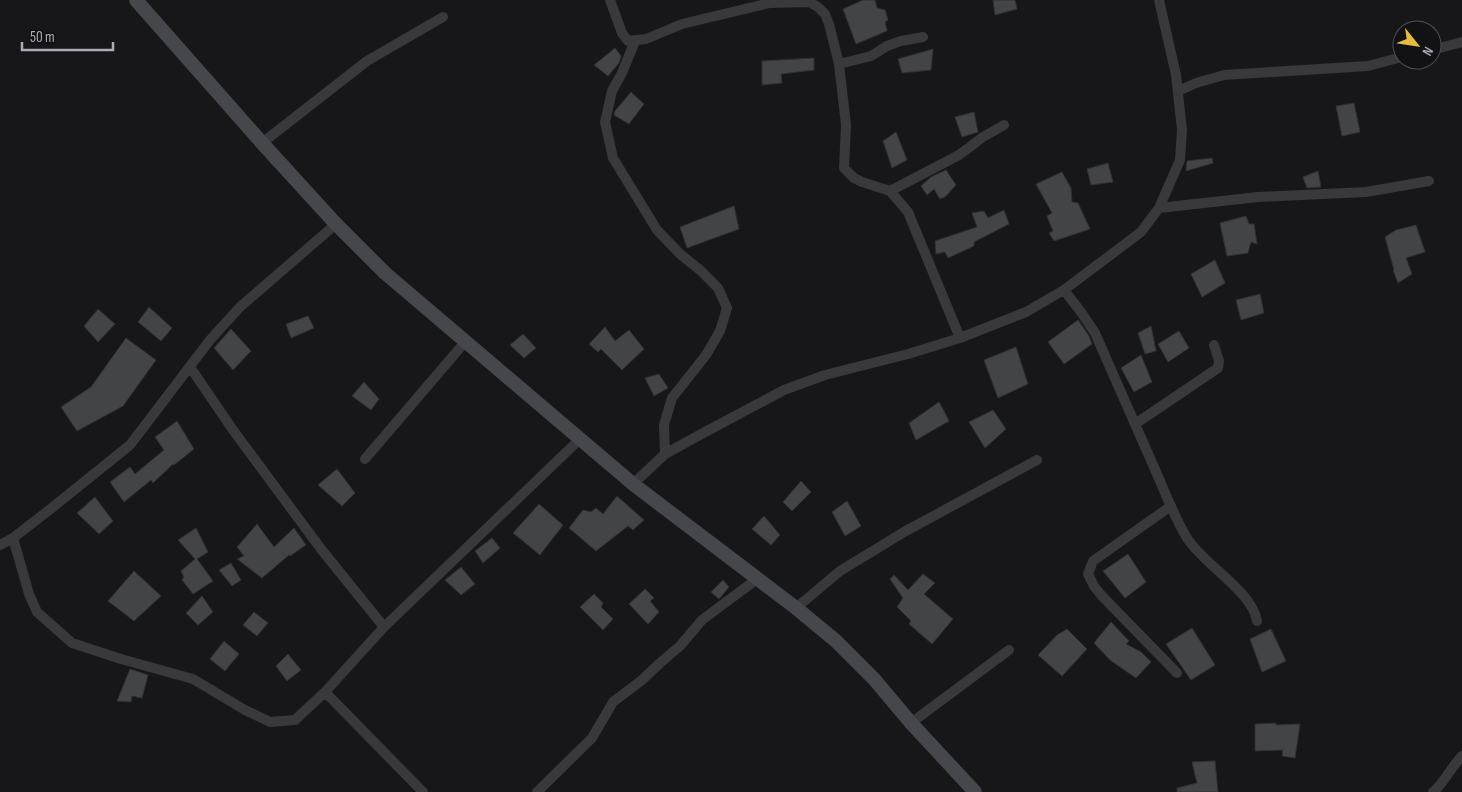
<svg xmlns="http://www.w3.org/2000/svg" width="1462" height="792" font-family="'Sofia Sans Condensed',sans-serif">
  <rect width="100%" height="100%" fill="#171618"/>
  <!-- building -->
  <path fill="#434448" stroke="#313134" d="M863 0H875L877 8 885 10 888 20 885 22 887 31 856 44 843 9Z
    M993 0H1015L1017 9 995 15Z
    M615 48 621 56 619 63 608 76 594 65Z
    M933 49 931 70 902 73 898 59Z
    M814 58V70L781 74 782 83 762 85V61Z
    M631 92 644 104 629 124 614 115 615 111Z
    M1354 103 1360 132 1342 136 1336 106Z
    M974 112 978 132 962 137 955 117Z
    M896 132 907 160 892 168 883 141Z
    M1212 158 1213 163 1186 171 1187 161Z
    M1108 163 1113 182 1091 185 1087 169Z
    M946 170 956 185 945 197 940 199 934 189 927 195 921 186 931 177Z
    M1318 171 1321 187 1307 188 1303 177Z
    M1062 172 1071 188 1072 202 1078 203 1090 229 1054 241 1049 233 1053 231 1047 216 1052 213 1036 184Z
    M734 206 739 229 687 248 680 227Z
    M1004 210 1009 224 974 242V246L948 258 945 252 936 254 935 241 977 227 972 213 984 211 988 218Z
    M1246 216 1249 224H1254L1257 244 1251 242 1248 253 1227 256 1220 223Z
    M1416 225 1425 252 1406 258 1412 274 1398 283 1393 270H1394L1385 237 1396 230Z
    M1215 260 1225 283 1202 297 1191 274Z
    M1260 294 1264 313 1241 320 1236 300Z
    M149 307 172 328 161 341 138 322Z
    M98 309 115 324 98 342 84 326Z
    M308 316 314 328 291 338 286 324Z
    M1078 320 1089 336 1092 344 1064 364 1048 342Z
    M1151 326 1156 351 1145 354 1138 333Z
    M605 327 615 341 629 330 644 349 622 370 601 349 598 352 589 344Z
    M231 329 251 351 233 370 214 348Z
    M1179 331 1189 348 1168 362 1158 344Z
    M523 334 536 348 524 358 510 345Z
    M126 338 156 360 123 406 77 431 61 407 91 387Z
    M1016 347 1028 384 998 398 984 360Z
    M1141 355 1152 382 1134 392 1121 368Z
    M659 374 668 388 654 396 645 378Z
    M364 382 379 399 371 410 352 396Z
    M939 402 944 411 949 421 916 440 909 423Z
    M993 410 1006 429 985 448 969 422Z
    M177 421 194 449 174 465 173 464 153 483 151 480 124 502 110 482 130 467 135 474 164 450 155 437Z
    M337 469 355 493 342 506 318 485Z
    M801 481 811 492 792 511 783 502Z
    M617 496 644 520 633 530 628 526 596 551 569 528 583 510 591 512 596 508 603 514Z
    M95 497 113 521 99 534 77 513Z
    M847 501 861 526 845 536 832 512Z
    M539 504 563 525 540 555 513 533Z
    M764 516 780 535 771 545 752 529Z
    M257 524 274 547 294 528 306 545 290 556 289 555 262 578 237 559 244 556 237 547Z
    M196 528 208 552 197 559 213 581 193 594 182 580 184 577 181 571 195 559 178 540Z
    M492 538 500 548 483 563 475 551Z
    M1128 554 1146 582 1125 598 1103 571Z
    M231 563 241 580 232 586 219 570Z
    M461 567 475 584 461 595 445 580Z
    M134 571 161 596 134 621 108 601Z
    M923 574 935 583 924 594 953 619 932 644 909 624 911 621 897 607 903 598 890 579 894 575 908 590Z
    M723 580 729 587 719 599 711 592Z
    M645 589 654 598 650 601 659 612 648 624 629 604Z
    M594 594 603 603 601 607 613 619 603 630 580 607Z
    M202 596 213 612 198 625 186 613Z
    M254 612 268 623 257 636 243 625Z
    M1111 622 1129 641 1126 644 1141 652 1151 662 1136 678 1110 660 1094 643Z
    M1192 628 1215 665 1191 680 1166 644Z
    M1067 629 1087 649 1062 676 1038 655 1057 635Z
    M1271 629 1286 661 1262 672 1250 639Z
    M224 641 239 654 225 671 210 659Z
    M288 654 301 670 287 681 276 666Z
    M130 669 148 675 142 698 132 696 131 702 117 701Z
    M1276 723V725L1300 724 1295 758 1282 756 1283 750 1255 751V724Z
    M1215 761 1218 792H1177V788L1197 783 1192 762Z"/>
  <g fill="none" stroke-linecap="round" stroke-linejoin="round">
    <!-- street -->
    <path stroke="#38383d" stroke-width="10" d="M610 0 622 33 628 41 646 39 682 24 770 3 809 2 818 7 825 14 829 24 839 64 846 125 844 168 854 178 862 182 890 191 908 212 960 338
      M635 41 622 73 612 91 605 122 613 158 657 230 680 254 700 270 718 288 727 308 720 331 706 355 672 398 664 425 665 454
      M1432 50 1462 42
      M839 64 871 56 887 46 901 41 923 37
      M1178 91 1196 83 1224 75 1368 66 1402 57
      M262 143 367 61 443 17
      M890 191 959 155 983 137 1004 125
      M1159 208 1258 197 1366 192 1429 181
      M1064 290 1081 312 1095 333C1114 377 1134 421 1153 465 1164 489 1173 515 1187 538 1204 565 1252 591 1257 621
      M190 367 233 430 321 549 384 627
      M1135 424 1218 368 1219 361 1214 345
      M365 459 465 342
      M633 484 665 454 694 438 784 390 825 375 908 354 960 338 1026 312 1064 290 1141 232 1159 208 1180 160 1182 130 1176 75 1159 0
      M1171 506 1093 561 1088 574 1094 586 1102 596 1177 673
      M13 538 29 594 37 612 72 643 121 659 193 679 245 710 270 722 295 720 325 692 384 627 580 439
      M0 545 13 538 53 507 130 445 210 340 240 307 336 224
      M796 608 840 571 904 532 1037 460
      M325 692 423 792
      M911 723 1009 650
      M537 792 592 738 613 702 642 680 660 663 680 646 702 620 757 579
      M1433 792C1445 782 1451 767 1462 756"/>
    <!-- secondary -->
    <path stroke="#46474d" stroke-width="14" d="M136 0 262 143 336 224 385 273 633 484 796 608 836 641 874 679 911 723 975 792"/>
  </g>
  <!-- north arrow -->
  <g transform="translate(1417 45) rotate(120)"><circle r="24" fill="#121113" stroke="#4e4f55"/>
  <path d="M0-4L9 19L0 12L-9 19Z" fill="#e6bc40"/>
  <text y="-8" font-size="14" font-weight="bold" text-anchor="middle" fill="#a9adb7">N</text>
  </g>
  <!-- scale -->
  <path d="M22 42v8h91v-8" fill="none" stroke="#a9adb7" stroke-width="2.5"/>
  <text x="30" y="42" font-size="15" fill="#a9adb7" stroke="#121113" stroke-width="4" paint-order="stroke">50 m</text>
</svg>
